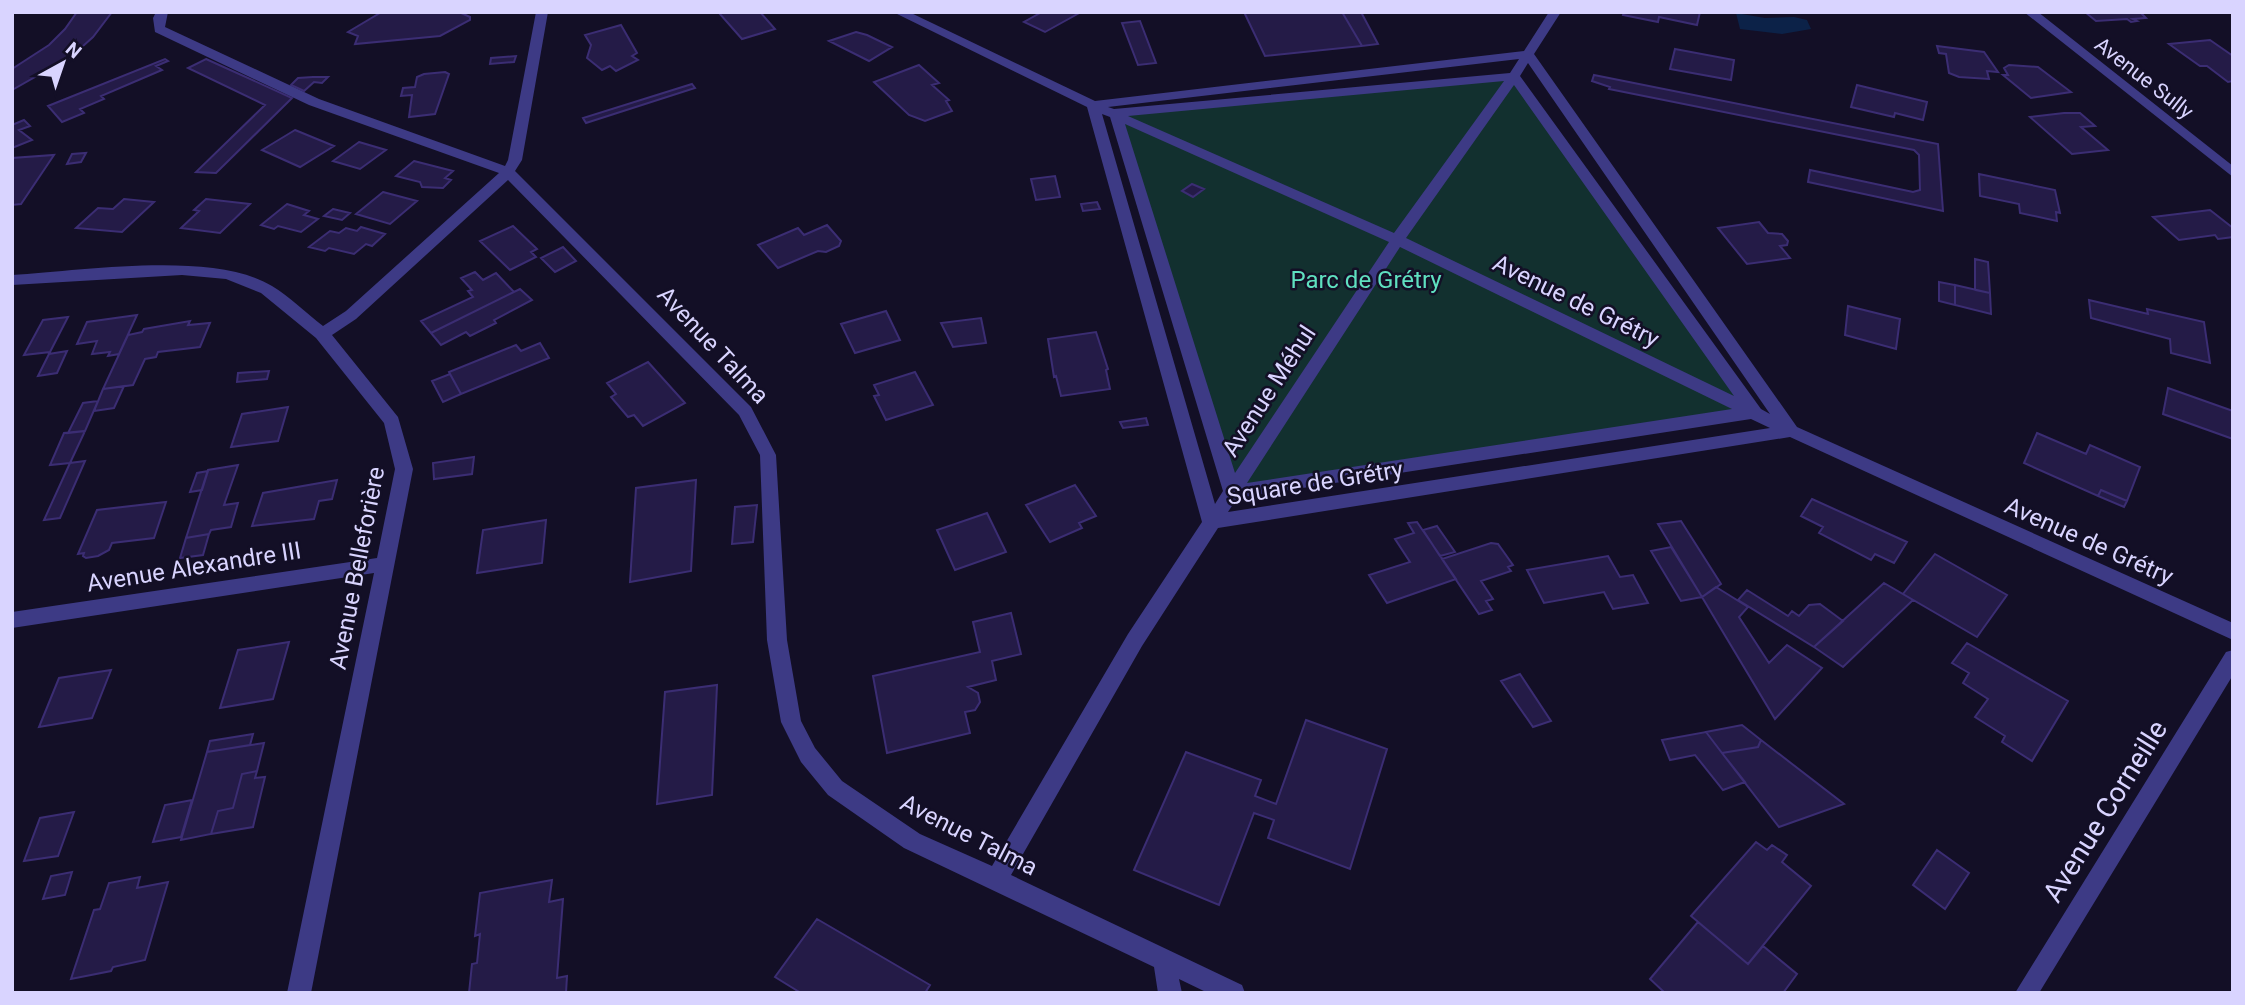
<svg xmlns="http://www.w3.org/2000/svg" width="2245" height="1005" font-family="Roboto,sans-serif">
  <rect width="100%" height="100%" fill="#130f26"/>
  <!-- green -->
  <path fill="#12302f" d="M1514 76 1754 412 1232 492 1115 113Z"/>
  <!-- water -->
  <path fill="#0c2248" d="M1736 13 1765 18 1794 17 1807 20 1811 29 1782 34 1740 29Z"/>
  <!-- building -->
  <path fill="#241b47" stroke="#3b2d73" stroke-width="2" d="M77 12H112L93 37 72 56 12 90V69L49 45 65 29Z
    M459 12 470 17V20L440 36 355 44 358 36 348 32 380 13Z
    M760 12 775 29 742 39 719 13Z
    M1042 12H1081L1045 32 1024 22Z
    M1244 12H1342L1362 46 1265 56Z
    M1342 12H1361L1378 44 1362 46Z
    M1624 12H1700L1697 25 1659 17 1658 22 1623 15Z
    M2085 12H2140L2146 18 2133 19 2137 21 2131 22 2127 19 2096 21Z
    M1140 21 1156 63 1138 65 1122 23Z
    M621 25 637 53 632 56 638 60 616 71 610 66 602 70 587 58 591 45 585 35Z
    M856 32 867 35 892 47 869 61 829 41Z
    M2210 40 2233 56V81L2228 82 2207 66H2200L2169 44Z
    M1937 46 1984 52 1998 72 1987 71 1989 79 1959 77 1949 73 1946 54 1939 53Z
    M1675 49 1734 60 1731 80 1670 69Z
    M516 56 514 62 490 64 491 58Z
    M165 59 168 61 156 66 162 70 101 96 104 99 80 109 84 113 62 122 48 106Z
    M206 59 292 98 216 173 196 172 265 105 188 68Z
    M919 65 939 83 932 85 949 100 946 101 952 111 925 121 909 115 874 82Z
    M2009 65 2038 67 2071 92 2031 98 2003 75H2008L2004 68Z
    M445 72 449 74 435 114 409 117 412 95 401 96 403 88 415 87 417 77 424 74Z
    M1594 75 1938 144 1943 211 1808 182 1810 170 1913 192 1920 190 1919 155 1914 150 1609 89 1610 87 1592 81Z
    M313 77H328L322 83 314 82 304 91 291 85 298 78Z
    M692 84 695 88 586 123 583 118Z
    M1857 85 1927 102 1923 120 1895 113 1894 117 1851 107Z
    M2064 113H2080L2095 126 2081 127 2108 150 2072 154 2030 117Z
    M24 120 30 126 19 130 32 140 12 148V125Z
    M295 130 334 146 300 167 262 150Z
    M359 142 386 150 360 169 333 161Z
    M86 153 81 162 67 164 72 154Z
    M54 155 21 204 12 205V158Z
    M414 161 453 171 445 178 451 180 443 188 422 187 420 182 396 176Z
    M1979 174 2055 190 2060 213 2056 212 2057 221 2020 213 2019 204 1980 196Z
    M1055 176 1060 197 1036 200 1031 179Z
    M1192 184 1204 189 1193 197 1182 191Z
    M383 192 417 201 390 224 356 214Z
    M124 199 154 202 122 232 76 228 98 208 113 209Z
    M206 199 250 204 220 233 181 228 199 211 194 210Z
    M1097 202 1100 209 1083 211 1081 204Z
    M287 204 309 211 304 215 318 219 301 232 278 226 274 229 261 225Z
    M333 209 350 213 342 220 324 216Z
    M2210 210 2233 228V237L2218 239 2215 235 2179 240 2153 217Z
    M1759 222 1768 233 1782 234 1788 241 1787 245 1780 246 1790 258 1747 264 1718 228Z
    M827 225 841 241 839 246 826 252 818 251 778 268 758 245 798 228 804 235Z
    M513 226 537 249 531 252 536 257 510 270 480 241Z
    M361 227 385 234 372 246 366 244 354 254 329 248 325 251 309 247 330 231 339 233 346 228 357 231Z
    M563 247 576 261 555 272 541 258Z
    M1975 259 1988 262 1990 293 1975 290Z
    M475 272 483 280 496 273 514 292 431 333 421 321 473 297 468 291 472 290 461 278Z
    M1939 282 1955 285V305L1939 301Z
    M1955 285 1990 293 1991 314 1955 305Z
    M520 289 532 300 494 320 496 323 470 336 466 332 441 345 431 333Z
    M2089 300 2148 314 2147 309 2204 322 2210 363 2171 353 2170 339 2091 318Z
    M1848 306 1900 319 1896 349 1845 335Z
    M886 311 900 340 855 353 841 324Z
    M137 315 119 354 108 356 110 352 92 354 97 341 77 344 87 322Z
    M68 317 50 352 24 355 43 320Z
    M981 318 986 343 953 347 941 323Z
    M190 321 188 325 210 323 200 347 158 352 156 357 145 359 133 385 103 389 128 335 142 332 144 329Z
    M1096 332 1108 369 1106 370 1110 389 1061 396 1056 376 1054 377 1048 339Z
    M540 343 549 358 461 394 449 372 516 345 521 351Z
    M67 351 57 373 38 376 49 354Z
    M648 362 685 403 643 426 634 415 628 417 611 397 616 394 607 383Z
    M269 371 267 379 237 382 238 373Z
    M915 372 933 405 886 420 874 396 879 395 874 385Z
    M450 374 461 394 443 402 432 381Z
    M124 386 114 408 94 411 103 389Z
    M2168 388 2233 411V439L2163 414Z
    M98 401 85 431 68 433 83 403Z
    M288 407 278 441 231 447 242 414Z
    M1146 418 1148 425 1123 428 1120 422Z
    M85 431 70 463 50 465 64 433Z
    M2037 433 2086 454 2090 445 2140 467 2127 501 2101 490 2098 496 2024 463Z
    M474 457 472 474 434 479 433 463Z
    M85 461 60 518 44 520 70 463Z
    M238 465 224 505 238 503 231 527 211 530 209 534 186 538 208 470Z
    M208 471 202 490 190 492 197 473Z
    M337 480 332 499 319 501 314 519 252 526 263 493Z
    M696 480 691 571 630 582 636 488Z
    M1075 485 1096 516 1079 523 1082 528 1050 542 1026 505Z
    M2101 490 2127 501 2124 507 2098 496Z
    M1812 499 1907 542 1894 563 1875 554 1871 560 1819 533 1823 527 1801 516Z
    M166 502 154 538 112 543 109 550 98 556 86 558 83 556 84 553 78 554 97 510Z
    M757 505 753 542 732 544 735 507Z
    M987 513 1006 552 955 570 937 530Z
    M546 520 542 563 477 573 483 530Z
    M1681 521 1721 584 1702 597 1658 524Z
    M1417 522 1456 579 1387 603 1369 575 1410 562 1395 539 1414 533 1408 523Z
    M1437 526 1455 552 1440 556 1423 530Z
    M209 534 203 555 180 558 186 538Z
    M1491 543 1498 544 1513 565 1508 567 1511 571 1481 581 1493 599 1486 601 1492 610 1479 614 1442 559Z
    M1671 547 1702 597 1681 601 1651 551Z
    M1935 554 2007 595 1977 637 1903 594Z
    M1608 556 1620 577 1633 575 1648 603 1613 609 1604 592 1544 603 1527 570Z
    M1884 583 1913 600 1843 667 1814 647Z
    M1716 587 1748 607 1739 617 1769 663 1787 645 1822 668 1775 719 1702 597Z
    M1747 590 1788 616 1792 611 1799 616 1809 605 1820 604 1843 621 1814 647 1738 600Z
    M1011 613 1021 654 992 661 996 680 968 687 978 693 980 702 975 710 965 712 970 733 887 753 873 676 980 652 973 622Z
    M289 642 273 699 220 708 238 650Z
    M1967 643 2068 701 2032 761 2002 742 2005 736 1975 717 1988 699 1963 683 1969 673 1952 663Z
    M111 670 92 718 39 727 59 678Z
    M1520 674 1551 721 1533 727 1501 681Z
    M717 685 712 795 657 804 665 692Z
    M1306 720 1387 749 1350 869 1268 838 1274 820 1254 813 1219 905 1134 870 1186 752 1261 780 1255 796 1276 804Z
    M1742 725 1761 740 1758 747 1722 753 1706 732Z
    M1706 732 1722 753 1745 782 1723 790 1695 755 1670 760 1662 740Z
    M253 734 250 745 207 752 210 741Z
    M1761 740 1844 804 1779 827 1722 753 1758 747Z
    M264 743 257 771 242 774 233 808 218 811 211 834 181 840 207 752Z
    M257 771 255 778 265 777 253 827 211 834 218 811 233 808 242 774Z
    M192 800 181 837 153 842 165 805Z
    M74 812 58 856 24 861 40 818Z
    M1756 842 1767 850 1772 845 1787 855 1782 862 1811 886 1748 964 1691 916Z
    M1937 850 1969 873 1945 909 1913 885Z
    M72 872 65 895 43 899 51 876Z
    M140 877 137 888 168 882 145 960 113 967 111 971 71 979 94 910 100 909 109 883Z
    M552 880 549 902 563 899 557 978 567 976 566 993H469L472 964 477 963 480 934 475 936 480 893Z
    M817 919 930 985 925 993H801L775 977Z
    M1698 922 1748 964 1763 946 1797 974 1783 993H1665L1650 979Z"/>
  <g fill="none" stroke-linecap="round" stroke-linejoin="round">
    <!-- street -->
    <path fill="#3d3a85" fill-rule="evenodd" d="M156 12H168L165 27 319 99 505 166 508 160 536 12H548L522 160 515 171 751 407 776 455 787 640 801 721 815 748 842 781 920 834 992 866 1128 634 1202 522 1087 107 893 12H909L1095 101 1524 51 1549 12H1561L1534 54 1797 427 2233 623V640L1790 437 1218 528 1142 646 1011 875 1242 985 1245 993H1208L1179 979 1182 993H1158L1154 967 904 848 828 795 801 762 781 722 767 640 760 455 739 415 508 180 356 319 332 335 398 417 413 469 311 993H287L374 573 12 628V612L377 558 395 469 384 423 316 338 261 293 226 279 182 275 12 285V275C81 271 214 250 272 286 290 297 306 313 323 326L346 311 499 173 309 105 155 32 153 18ZM1519 59 1510 73 1114 109 1108 107ZM1528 63 1770 414 1761 409 1520 76ZM1504 81 1394 233 1128 116ZM1514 85 1734 396 1406 238ZM1102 114 1110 117 1223 491 1215 504ZM1125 124 1389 242 1235 473ZM1400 247 1732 409 1247 483ZM1751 419 1770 428 1228 512 1237 498Z
      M2024 12H2038L2233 166V177Z
      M2233 650V675L2039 993H2015L2226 652Z"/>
  </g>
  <g text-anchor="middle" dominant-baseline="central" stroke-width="5" stroke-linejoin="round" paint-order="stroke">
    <!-- far-street labels -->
    <g font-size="21" fill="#d9d4ff" stroke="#130f26">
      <text transform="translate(2144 78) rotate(38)">Avenue Sully</text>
    </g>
    <!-- park labels -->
    <g font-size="24" fill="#5fe0c0" stroke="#130f26">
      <text x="1366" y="280">Parc de Grétry</text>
    </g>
    <!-- street labels -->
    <g font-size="24" fill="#d9d4ff" stroke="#130f26">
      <text transform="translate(1576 301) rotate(26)">Avenue de Grétry</text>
      <text transform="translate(713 345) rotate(47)">Avenue Talma</text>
      <text transform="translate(1269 391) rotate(-57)">Avenue Méhul</text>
      <text transform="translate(1315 483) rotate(-9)">Square de Grétry</text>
      <text transform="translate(2089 541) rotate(24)">Avenue de Grétry</text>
      <text transform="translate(194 567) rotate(-9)">Avenue Alexandre III</text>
      <text transform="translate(357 568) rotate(-79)">Avenue Belleforière</text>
      <text transform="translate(969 835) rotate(27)">Avenue Talma</text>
    </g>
    <!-- near-street labels -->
    <g font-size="28" fill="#d9d4ff" stroke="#130f26">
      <text transform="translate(2105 811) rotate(-58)">Avenue Corneille</text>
    </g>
  </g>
  <!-- border -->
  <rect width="2245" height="1005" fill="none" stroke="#d9d4ff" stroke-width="28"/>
  <!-- north arrow -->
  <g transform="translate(63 63) rotate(40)" stroke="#130f26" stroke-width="5" paint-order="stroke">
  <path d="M0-5L12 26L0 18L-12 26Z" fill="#d9d4ff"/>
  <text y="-10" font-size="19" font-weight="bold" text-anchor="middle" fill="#d9d4ff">N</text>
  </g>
</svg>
